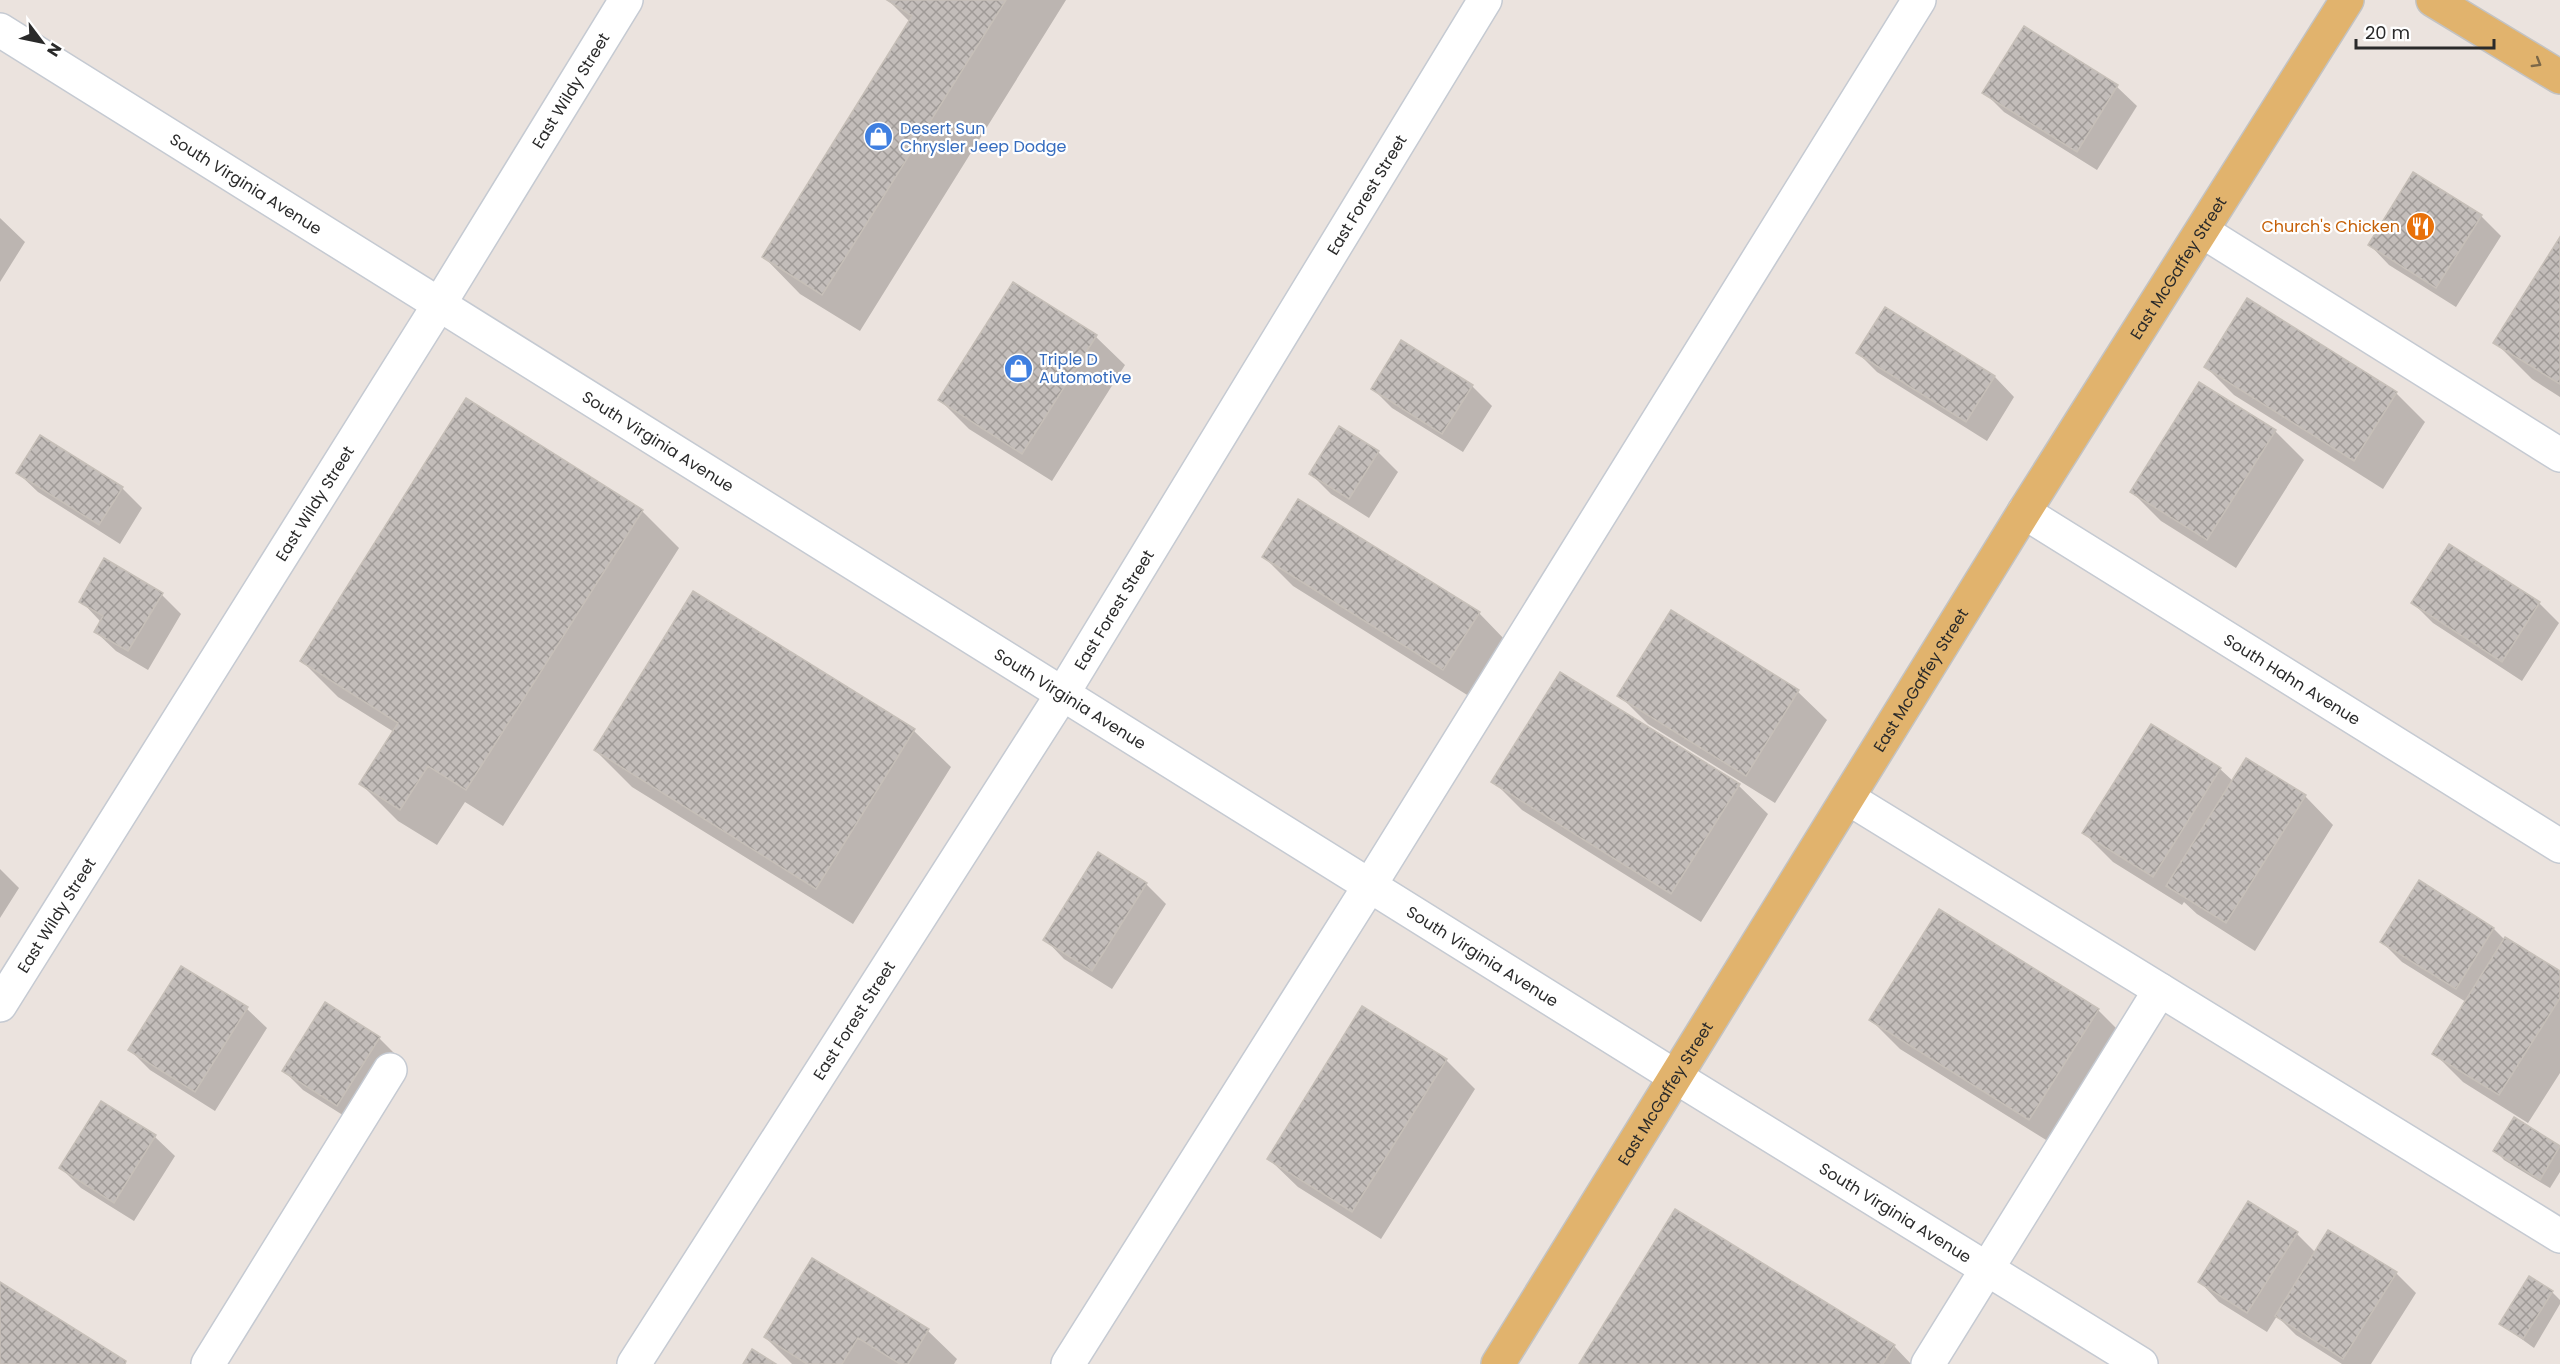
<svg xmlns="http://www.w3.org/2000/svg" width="2560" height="1364" font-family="Poppins,sans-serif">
  <defs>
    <pattern id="building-cross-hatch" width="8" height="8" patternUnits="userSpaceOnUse" patternTransform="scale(1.5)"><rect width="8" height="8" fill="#c3bdba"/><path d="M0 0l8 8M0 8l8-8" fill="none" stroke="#9f9a97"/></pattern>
  </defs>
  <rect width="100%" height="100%" fill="#ebe3de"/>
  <!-- shadow -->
  <path fill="#0003" d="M888 0H1066L860 331 800 294 764 257 910 22Z
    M2024 28 2117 87 2137 106 2097 170 2004 112 1984 92Z
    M2481 216 2501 236 2456 307 2389 265 2370 245Z
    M0 218 25 242 0 282Z
    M2560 240V397L2532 379 2495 342Z
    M1013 284 1096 337 1125 365 1052 481 969 429 940 400Z
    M2247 300 2396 393 2425 422 2383 489 2234 395 2206 367Z
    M1885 309 1995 377 2014 397 1987 441 1877 372 1858 353Z
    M1472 386 1492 406 1463 452 1392 408 1373 389Z
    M2275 431 2304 460 2236 568 2161 521 2132 492Z
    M40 437 122 488 142 508 120 544 38 492 18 473Z
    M1378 452 1398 472 1369 518 1331 494 1311 474Z
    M642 511 679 548 503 826 465 802 437 845 398 821 361 784 394 732 338 697 302 661Z
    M2450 546 2539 603 2559 623 2522 681 2433 623 2413 603Z
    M1264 557 1479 613 1507 642 1472 698 1293 586Z
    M694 593 914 731 951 767 853 924 632 787 595 750Z
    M162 595 181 614 148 670 116 651 96 632 100 621 81 601Z
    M1560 674 1739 786 1768 814 1701 922 1522 810 1493 781Z
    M1798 692 1827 720 1775 803 1648 724 1619 695Z
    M2220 769 2233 781 2305 796 2333 825 2255 951 2197 914 2184 902 2182 905 2113 862 2084 833Z
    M0 869 19 888 0 918Z
    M2419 882 2494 929 2505 940 2560 973V1073L2528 1123 2463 1082 2434 1053 2466 1002 2402 962 2382 942Z
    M1146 884 1166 904 1112 989 1064 959 1045 939Z
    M181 968 247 1009 267 1028 215 1111 150 1070 130 1050Z
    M2098 1010 2127 1039 2059 1148 1900 1049 1871 1020Z
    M379 1038 399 1058 357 1124 303 1090 284 1071Z
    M1446 1060 1475 1089 1381 1239 1298 1187 1269 1159Z
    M101 1103 155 1137 175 1156 134 1221 81 1188 61 1168Z
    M2514 1119 2560 1147V1172L2550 1188 2504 1160 2495 1150Z
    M2297 1234 2316 1253 2396 1273 2416 1293 2371 1364H2342L2296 1335 2277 1316 2267 1332 2219 1302 2200 1282Z
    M2552 1292 2560 1300V1304L2534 1348 2501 1324Z
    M928 1331 957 1359 954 1364H792L765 1337Z
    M1894 1346 1911 1364H1581Z"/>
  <!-- building -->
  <path fill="url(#building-cross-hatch)" stroke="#c6bfb8" stroke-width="1.5" d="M887 0H1006L822 295 762 257 912 16Z
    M2024 26 2118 85 2077 152 1982 93Z
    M2413 172 2482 215 2436 288 2368 245Z
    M2560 237V384L2493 343Z
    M1013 282 1097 335 1022 454 938 400Z
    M2247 298 2397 392 2354 461 2204 367Z
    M1885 307 1995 376 1966 422 1856 353Z
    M1401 340 1473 385 1442 434 1371 389Z
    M2199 382 2276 430 2207 540 2130 492Z
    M466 398 643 510 466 790 428 766 400 810 359 784 398 723 300 661Z
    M1339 426 1379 451 1349 499 1309 474Z
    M40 435 123 487 99 525 16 473Z
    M1298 499 1480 612 1443 670 1262 557Z
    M2449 544 2540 602 2502 662 2411 603Z
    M104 558 163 593 128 651 94 632 103 616 79 602Z
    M693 591 915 729 816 889 594 750Z
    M1671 610 1799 690 1746 776 1617 696Z
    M1560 672 1740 784 1671 894 1491 782Z
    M2151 724 2221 768 2153 877 2082 833Z
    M2246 758 2306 795 2226 923 2166 886Z
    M1098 852 1147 883 1092 971 1043 940Z
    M2419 880 2494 928 2456 989 2380 942Z
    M1939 909 2099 1009 2029 1120 1869 1020Z
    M2505 937 2560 971V998L2499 1095 2432 1054Z
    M181 966 248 1007 195 1092 128 1050Z
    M325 1002 380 1037 337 1106 282 1071Z
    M1362 1006 1447 1059 1352 1212 1267 1159Z
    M101 1101 156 1135 114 1203 59 1168Z
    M2514 1117 2560 1146 2540 1180 2493 1151Z
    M2248 1201 2298 1232 2247 1313 2198 1282Z
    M1675 1209 1895 1345 1883 1364H1579Z
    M2328 1230 2397 1272 2343 1359 2275 1316Z
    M812 1258 929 1329 908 1364H900L858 1338 842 1364H807L764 1337Z
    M2529 1276 2553 1291 2523 1339 2499 1324Z
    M0 1282 126 1361 125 1364H0Z
    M752 1349 776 1364H743Z"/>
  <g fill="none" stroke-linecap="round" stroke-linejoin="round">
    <defs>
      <g id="minor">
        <path id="s1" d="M0 30 1676 1077 2141 1364"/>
        <path d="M2202 231 2560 455"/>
        <path id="s2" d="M2024 512 2560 846"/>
        <path d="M1848 798 2560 1236"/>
        <path id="s3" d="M0 1005 440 303 626 0"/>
        <path d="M208 1364 390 1070"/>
        <path id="s4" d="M634 1364 1063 693 1485 0"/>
        <path d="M1068 1364 1370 885 1919 0"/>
        <path d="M1928 1364 2160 990"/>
      </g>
      <g id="major">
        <path d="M2433 0 2560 77"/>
        <path id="s5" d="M1498 1364 2024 512 2347 0"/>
      </g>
    </defs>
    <!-- minor casing -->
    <use href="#minor" stroke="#c5cad2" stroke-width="36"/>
    <!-- major casing -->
    <use href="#major" stroke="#c3c3c3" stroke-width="36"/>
    <!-- minor -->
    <use href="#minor" stroke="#fff" stroke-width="33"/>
    <!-- major -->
    <use href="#major" stroke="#e1b36d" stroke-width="33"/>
  </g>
  <!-- one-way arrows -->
  <defs><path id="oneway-chevron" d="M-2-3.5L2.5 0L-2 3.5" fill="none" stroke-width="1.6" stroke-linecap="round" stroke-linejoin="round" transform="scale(1.5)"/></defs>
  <use stroke="#7c6848" href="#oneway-chevron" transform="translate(2537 63) rotate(31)"/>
  <!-- icons -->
  <defs>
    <symbol id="shop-disc" viewBox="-11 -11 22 22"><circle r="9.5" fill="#3f7fe0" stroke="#fff"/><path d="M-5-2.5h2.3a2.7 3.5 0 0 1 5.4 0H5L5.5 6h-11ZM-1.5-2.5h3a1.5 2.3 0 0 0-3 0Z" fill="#fff"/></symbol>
    <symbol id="restaurant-disc" viewBox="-11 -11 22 22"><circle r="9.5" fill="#e8710a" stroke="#fff"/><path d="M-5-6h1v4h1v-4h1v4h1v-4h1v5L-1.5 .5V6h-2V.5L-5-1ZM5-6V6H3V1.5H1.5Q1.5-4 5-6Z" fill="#fff"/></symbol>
  </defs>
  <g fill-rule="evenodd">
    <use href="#shop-disc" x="862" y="120" width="33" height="33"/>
    <use href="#restaurant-disc" x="2404" y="210" width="33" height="33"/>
    <use href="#shop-disc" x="1002" y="352" width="33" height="33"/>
  </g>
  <g text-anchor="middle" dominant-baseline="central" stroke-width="4.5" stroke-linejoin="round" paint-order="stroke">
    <!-- street labels -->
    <g font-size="16" fill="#2a2a2a" stroke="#fff">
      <text stroke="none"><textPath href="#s3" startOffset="1078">East Wildy Street</textPath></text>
      <text stroke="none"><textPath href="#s1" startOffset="290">South Virginia Avenue</textPath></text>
      <text stroke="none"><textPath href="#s4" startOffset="1380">East Forest Street</textPath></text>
      <text stroke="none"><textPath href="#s5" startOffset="1290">East McGaffey Street</textPath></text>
      <text stroke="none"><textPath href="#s1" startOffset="776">South Virginia Avenue</textPath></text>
      <text stroke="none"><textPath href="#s3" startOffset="592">East Wildy Street</textPath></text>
      <text stroke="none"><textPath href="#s4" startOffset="894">East Forest Street</textPath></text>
      <text stroke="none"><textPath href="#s2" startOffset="316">South Hahn Avenue</textPath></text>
      <text stroke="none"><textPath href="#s5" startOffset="804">East McGaffey Street</textPath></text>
      <text stroke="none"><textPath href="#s1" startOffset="1262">South Virginia Avenue</textPath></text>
      <text stroke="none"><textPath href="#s3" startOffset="106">East Wildy Street</textPath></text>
      <text stroke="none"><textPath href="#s1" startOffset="1748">South Virginia Avenue</textPath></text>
      <text stroke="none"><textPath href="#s4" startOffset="408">East Forest Street</textPath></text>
      <text stroke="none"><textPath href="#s5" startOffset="318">East McGaffey Street</textPath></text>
      <text stroke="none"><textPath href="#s1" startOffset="2234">South Virginia Avenue</textPath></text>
    </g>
    <!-- shop labels -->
    <g font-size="16" fill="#366cbe" stroke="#fff" text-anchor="start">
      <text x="900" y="128">Desert Sun<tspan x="900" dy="18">Chrysler Jeep Dodge</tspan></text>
      <text x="1039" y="359">Triple D<tspan x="1039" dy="18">Automotive</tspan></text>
    </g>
    <!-- food labels -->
    <g font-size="16" fill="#c56008" stroke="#fff" text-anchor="end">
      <text x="2400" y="226">Church's Chicken</text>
    </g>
  </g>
  <!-- north arrow -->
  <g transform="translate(42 42) rotate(122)" stroke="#ffffff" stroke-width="4.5" paint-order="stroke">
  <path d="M0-4.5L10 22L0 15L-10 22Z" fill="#2a2a2a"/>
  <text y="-9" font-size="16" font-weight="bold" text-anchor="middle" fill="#2a2a2a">N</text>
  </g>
  <!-- scale -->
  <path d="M2356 39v9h138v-9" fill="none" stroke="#2a2a2a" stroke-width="3"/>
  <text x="2365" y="39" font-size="18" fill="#2a2a2a" stroke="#ffffff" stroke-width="4.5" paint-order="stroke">20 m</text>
</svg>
